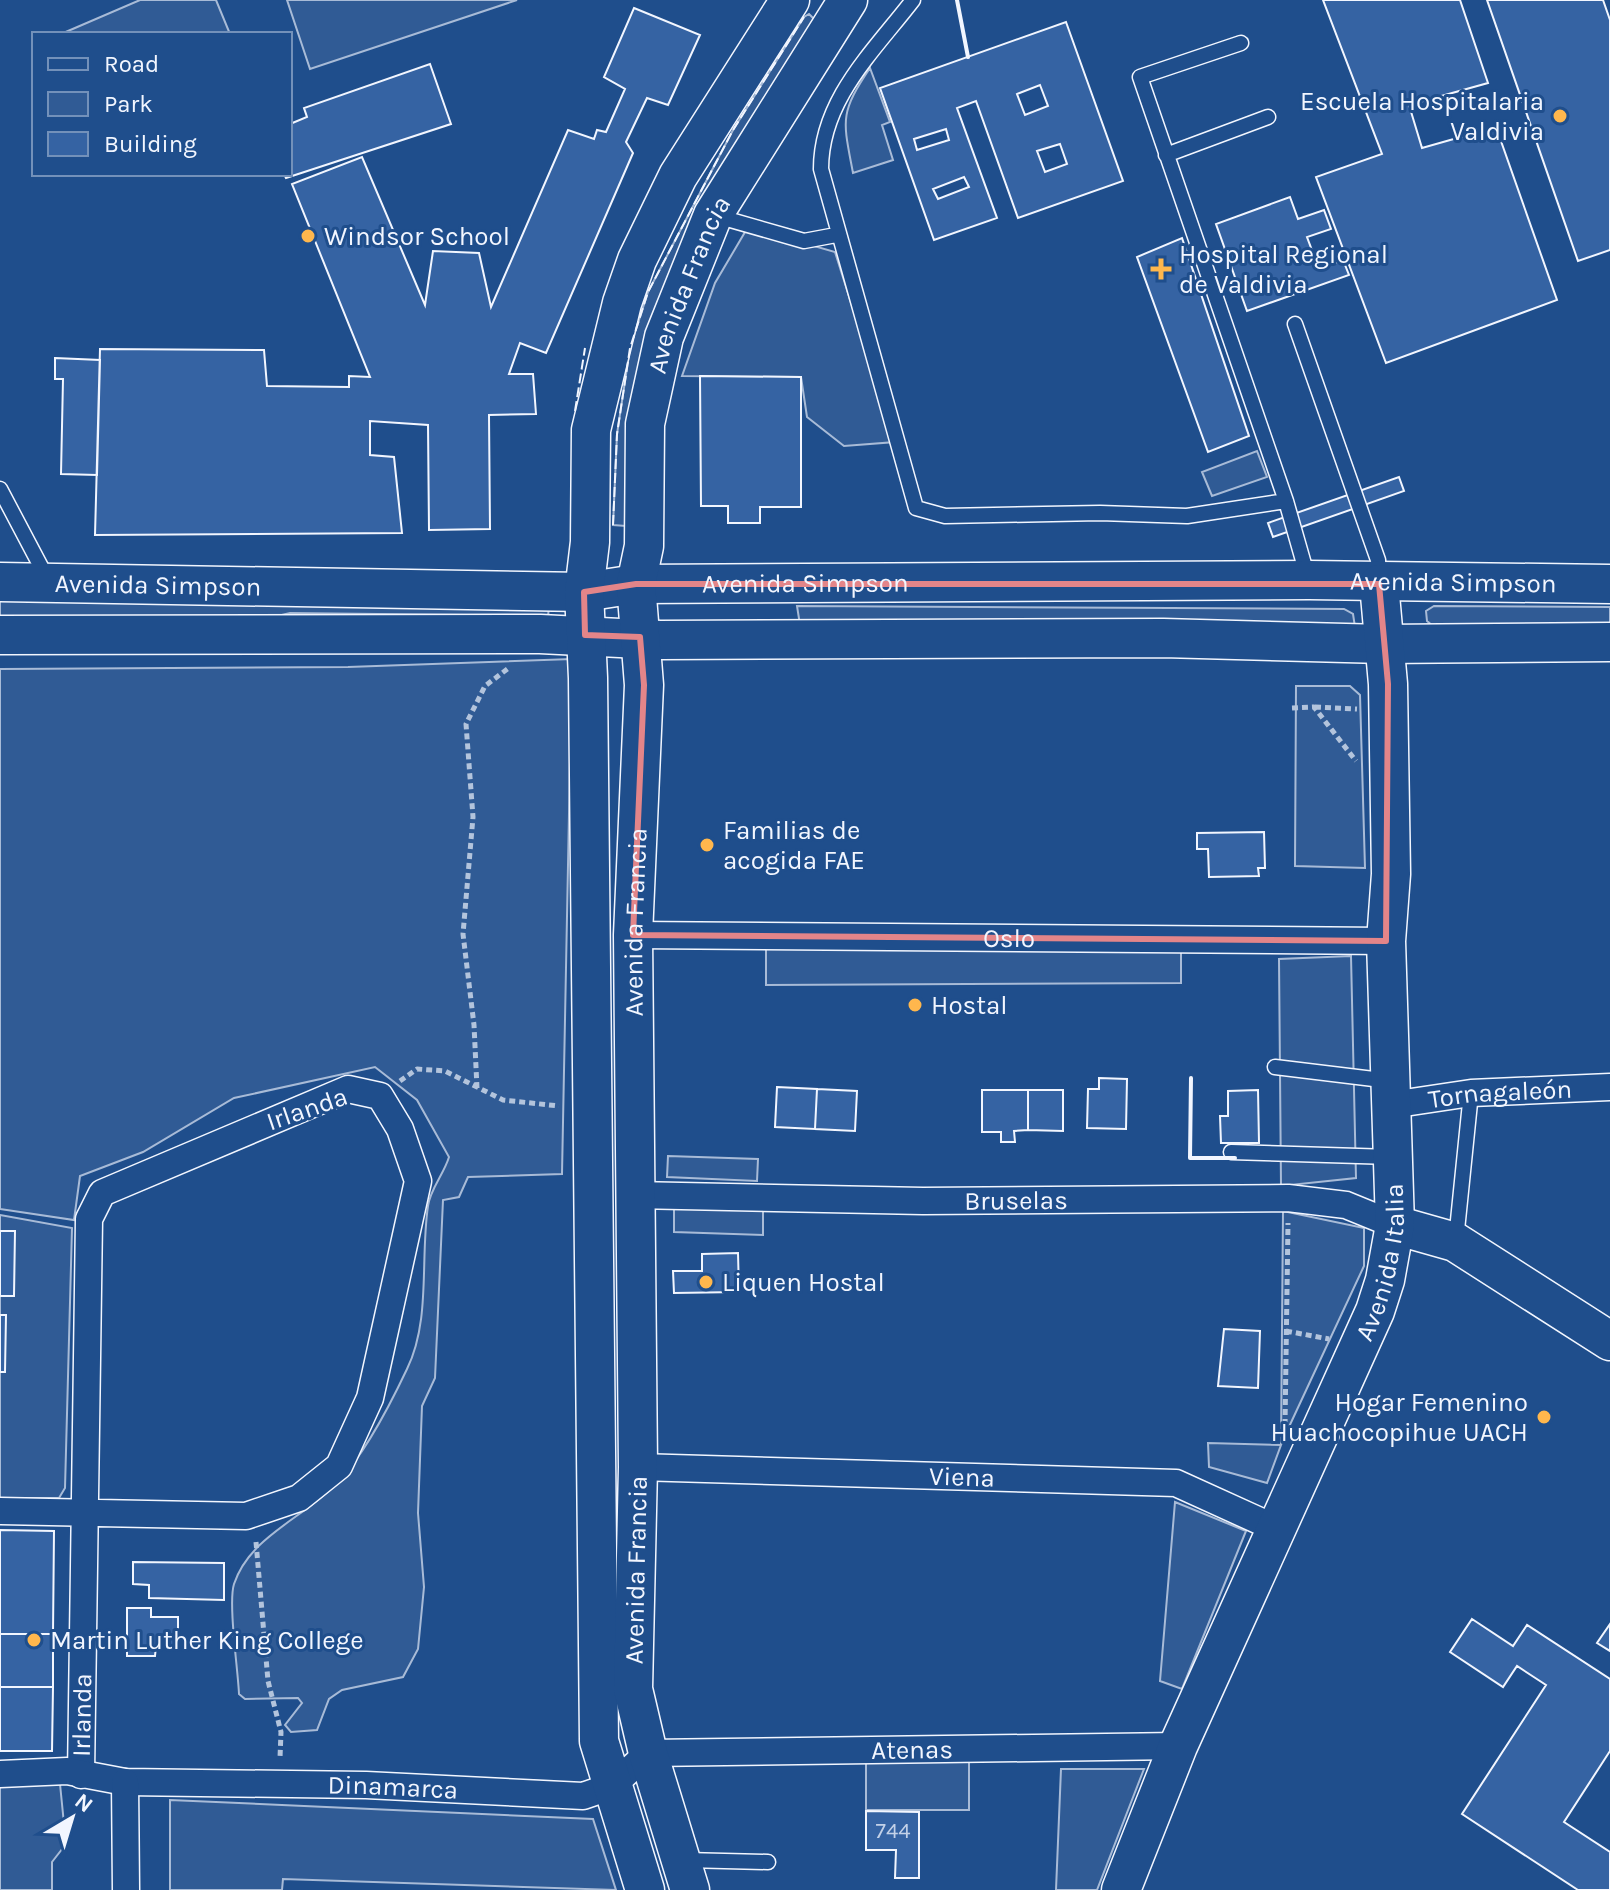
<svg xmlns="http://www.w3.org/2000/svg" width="1610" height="1890" font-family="Karla,sans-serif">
  <rect width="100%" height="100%" fill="#1f4e8c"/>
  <!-- green -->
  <path fill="#305b95" stroke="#a8bbd7" stroke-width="2" d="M140 0H216L230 34H61Z
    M287 0H517L310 69Z
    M809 14 814 19 719 180 626 526 613 525 617 434 630 348 648 292 733 130 804 17Z
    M870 68 890 122 882 125 893 160 853 173C843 120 839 114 870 68Z
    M748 227 835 252 895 442 844 446 807 417 801 377 682 376 715 283Z
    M1257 451 1267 477 1212 496 1202 472Z
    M0 598 549 607 548 616 290 613 248 623 0 620Z
    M797 606 1344 609 1353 614 1355 627 800 625Z
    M1434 606 1610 607V627L1433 626 1427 621 1426 611Z
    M572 659 562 1174 468 1177 459 1197 443 1200 435 1378 422 1406 418 1513 424 1587 418 1649 403 1677 342 1690 329 1699 317 1730 291 1732 285 1725 302 1703 298 1698 245 1699 239 1694C238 1670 228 1603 234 1584 250 1536 304 1518 337 1483 364 1455 390 1405 407 1369 431 1320 420 1259 428 1206 430 1189 444 1174 449 1157L417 1100 375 1067 234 1098 143 1152 80 1176 74 1220 0 1209V669L348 667Z
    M1296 686H1350L1360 695 1365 868 1295 866Z
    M766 938 1181 943V983L766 985Z
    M1351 956 1356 1178 1281 1186 1279 959Z
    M668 1156 758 1159 757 1181 667 1177Z
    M674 1202 763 1204V1235L674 1232Z
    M1283 1211 1364 1228V1266L1281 1444Z
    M0 1215 72 1228 65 1488 59 1498H0Z
    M1208 1443 1281 1445 1267 1483 1209 1467Z
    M1175 1502 1246 1531 1182 1689 1160 1681Z
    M866 1761H969V1810H866Z
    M1061 1769H1144L1097 1890H1056Z
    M60 1784 66 1844 52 1862V1890H0V1787Z
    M170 1800 593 1819 616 1890 283 1879 282 1890H170Z"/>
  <!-- building -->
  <path fill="#3563a3" stroke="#f2f6ff" stroke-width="2" fill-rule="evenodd" d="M1323 0H1460L1488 83 1409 105 1422 148 1496 127 1557 300 1386 363 1316 177 1382 154Z
    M1487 0H1603L1610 20V250L1578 261Z
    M634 8 700 35 668 105 647 98 626 142 633 153 546 353 520 343 509 374H533L536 414 489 415 490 529 429 530 428 425 370 421V455L394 457 402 533 95 535 100 349 264 350 267 386 349 387V376L370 377 292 184 362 157 425 305 433 251 479 253 491 307 568 130 594 139 597 130 606 132 625 89 604 77Z
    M1066 22 1123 181 1018 218 976 101 957 108 997 218 934 240 880 88ZM1040 85 1048 106 1025 115 1017 94ZM946 129 949 140 917 150 914 139ZM1060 144 1067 164 1045 172 1037 151ZM964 177 969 187 938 199 933 189Z
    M430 64 451 124 286 178 284 174H290V124L307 117 304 108Z
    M1290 197 1298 219 1324 210 1331 229 1307 237 1319 269 1343 260 1349 275 1247 311 1216 224Z
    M1182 238 1249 436 1208 452 1137 257Z
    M55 358 100 360 97 475 61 474 63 379H55Z
    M700 376 801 377V507H760V523H728V506H701Z
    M1399 477 1404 491 1273 537 1268 523Z
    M1264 832 1265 868H1258L1259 876 1209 877 1208 849H1197V833Z
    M1099 1078 1127 1079 1126 1129 1087 1128 1088 1089H1099Z
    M777 1087 817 1089 815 1129 775 1127Z
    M817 1089 857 1091 855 1131 815 1129Z
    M982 1090H1028V1130L1014 1131 1015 1142H1001V1132H982Z
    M1028 1090H1063V1131L1028 1130Z
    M1258 1090 1259 1143H1221L1220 1116H1228V1091Z
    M0 1231H15L14 1296H0Z
    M738 1253 739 1292 674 1293 673 1271H702V1254Z
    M0 1315H6L5 1372H0Z
    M1224 1329 1260 1331 1258 1388 1218 1386Z
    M0 1530 54 1531 53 1634H0Z
    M133 1562 224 1563V1600L149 1598V1585L133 1584Z
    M127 1608H151V1617H178V1646H156L155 1656H127Z
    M1472 1619 1513 1646 1527 1625 1610 1679V1751L1564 1822 1610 1852V1890H1578L1462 1814 1546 1685 1517 1666 1503 1687 1450 1652Z
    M1610 1624V1651L1597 1643Z
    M0 1634H53V1687H0Z
    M0 1687H53L52 1751H0Z
    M866 1811 919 1812V1878H895L896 1850H866Z"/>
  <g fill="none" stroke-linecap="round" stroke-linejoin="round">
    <defs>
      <path id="lane" d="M913 0C873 52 821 100 821 169L916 508 945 516 1100 513 1187 516 1286 501
        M1241 43 1140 77 1286 501 1308 578
        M1166 155 1268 117
        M713 215 804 241 836 235
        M1295 324 1378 560 1379 581
        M0 489 48 580
        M1275 1067 1390 1081
        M1231 1152 1391 1157
        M1456 1240 1471 1093
        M685 1860 768 1862"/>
      <g id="street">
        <path id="s1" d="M633 935 1386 941"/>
        <path id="s2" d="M1391 1105 1471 1093 1610 1087"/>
        <path id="s3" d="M634 1195 923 1201 1288 1198 1346 1205 1395 1225"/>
        <path id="s4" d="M638 1467 1176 1483 1275 1528"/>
        <path d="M0 1511 246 1516 299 1498 339 1466 370 1398 418 1181 400 1129 380 1096 348 1089 102 1193 89 1219 81 1775"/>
        <path id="s5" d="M0 1774 67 1771 125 1782 366 1785 583 1796 612 1786 648 1753 1178 1746"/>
        <path d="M125 1782 126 1890"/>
      </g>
      <g id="secondary">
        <path id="s6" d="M0 582 584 592 636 584 1309 580 1610 584"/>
        <path d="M0 635 540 634 660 640 1163 638 1383 644 1610 642"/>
        <path d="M1395 1225 1455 1242 1610 1341"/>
        <path d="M645 1890 599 1741 588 678 584 592 590 542 591 430 622 303 637 260 678 176 790 0"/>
        <path id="s7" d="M690 1890 648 1753 633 1689 638 1467 633 935 644 685 636 584 644 546 645 424 664 337 713 215 848 0"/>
        <path id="s8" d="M1121 1890 1178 1746 1375 1311 1385 1280 1395 1225 1386 941 1391 874 1388 684 1379 584"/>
      </g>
    </defs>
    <!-- lane casing -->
    <use href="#lane" stroke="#f2f6ff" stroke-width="17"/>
    <!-- street casing -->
    <use href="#street" stroke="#f2f6ff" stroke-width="29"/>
    <!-- secondary casing -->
    <use href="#secondary" stroke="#f2f6ff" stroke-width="41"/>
    <!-- path -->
    <path stroke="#b3c4dc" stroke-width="5" stroke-dasharray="6 4" stroke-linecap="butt" d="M1315 707 1357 709
      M1292 708 1314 707 1356 761
      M400 1081 417 1069 445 1071 503 1100 559 1106
      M477 1088 474 1025 463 934 473 817 466 724 485 686 510 667
      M1286 1331 1329 1339
      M1285 1425 1288 1223
      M256 1542 268 1681 281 1732 280 1758"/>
    <!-- lane -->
    <use href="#lane" stroke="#1f4e8c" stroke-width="14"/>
    <!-- street -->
    <use href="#street" stroke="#1f4e8c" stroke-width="26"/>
    <!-- secondary -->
    <use href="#secondary" stroke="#1f4e8c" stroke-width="38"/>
    <!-- fence -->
    <path stroke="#f2f6ff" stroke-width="2" stroke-dasharray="10 4" stroke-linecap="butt" d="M575 411 585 348
      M613 525 617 434 630 348 648 292 733 130 804 17"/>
    <!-- wall -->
    <path stroke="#f2f6ff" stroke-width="4" d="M957 0 968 57
      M1191 1078 1190 1158H1235"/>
  </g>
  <!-- marked area -->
  <path fill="none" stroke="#e38589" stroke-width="6" stroke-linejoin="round" d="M636 584H1379L1388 684 1386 941 633 935 644 685 640 637 585 635 584 592Z"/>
  <!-- markers -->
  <g fill="#ffb74d" stroke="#1f4e8c" stroke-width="3">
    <circle cx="1560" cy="116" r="8"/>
    <circle cx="308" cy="236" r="8"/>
    <path d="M1157 257h8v8h8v8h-8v8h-8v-8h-8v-8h8z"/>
    <circle cx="707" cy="845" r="8"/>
    <circle cx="915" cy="1005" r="8"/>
    <circle cx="706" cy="1282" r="8"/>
    <circle cx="1544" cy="1417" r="8"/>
    <circle cx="34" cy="1640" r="8"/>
  </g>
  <g text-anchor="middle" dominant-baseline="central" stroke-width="6" stroke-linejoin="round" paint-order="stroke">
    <!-- number labels -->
    <g font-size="22" fill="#c3d1e8">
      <text x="893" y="1831">744</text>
    </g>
    <!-- poi labels -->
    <g font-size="26" fill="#f2f6ff" stroke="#1f4e8c" text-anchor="start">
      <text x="1544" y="101" text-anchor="end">Escuela Hospitalaria<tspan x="1544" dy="30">Valdivia</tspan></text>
      <text x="324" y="236">Windsor School</text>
      <text x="1179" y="254">Hospital Regional<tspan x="1179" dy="30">de Valdivia</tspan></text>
      <text x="723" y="830">Familias de<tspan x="723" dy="30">acogida FAE</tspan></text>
      <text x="931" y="1005">Hostal</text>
      <text x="722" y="1282">Liquen Hostal</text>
      <text x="1528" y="1402" text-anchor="end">Hogar Femenino<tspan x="1528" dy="30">Huachocopihue UACH</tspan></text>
      <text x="50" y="1640">Martin Luther King College</text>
    </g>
    <!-- street labels -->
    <g font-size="26" fill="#f2f6ff" stroke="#1f4e8c">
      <text stroke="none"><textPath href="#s7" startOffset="1622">Avenida Francia</textPath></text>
      <text stroke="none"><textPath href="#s6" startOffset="1454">Avenida Simpson</textPath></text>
      <text stroke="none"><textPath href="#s6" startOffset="158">Avenida Simpson</textPath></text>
      <text stroke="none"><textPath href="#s6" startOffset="806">Avenida Simpson</textPath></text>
      <text stroke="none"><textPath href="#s7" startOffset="976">Avenida Francia</textPath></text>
      <text stroke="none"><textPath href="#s1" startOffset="376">Oslo</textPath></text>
      <text stroke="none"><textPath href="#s2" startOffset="110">Tornagaleón</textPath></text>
      <text transform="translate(307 1109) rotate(-19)">Irlanda</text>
      <text stroke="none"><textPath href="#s3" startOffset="382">Bruselas</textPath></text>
      <text stroke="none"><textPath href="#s8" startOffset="682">Avenida Italia</textPath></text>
      <text stroke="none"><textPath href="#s4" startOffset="324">Viena</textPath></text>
      <text stroke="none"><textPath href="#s7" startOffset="328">Avenida Francia</textPath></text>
      <text transform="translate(82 1715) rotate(-89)">Irlanda</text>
      <text stroke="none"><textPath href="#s5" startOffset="928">Atenas</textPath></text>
      <text stroke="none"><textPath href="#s5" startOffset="394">Dinamarca</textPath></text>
    </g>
  </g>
  <!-- legend -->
  <rect x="32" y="32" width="260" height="144" fill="#1f4e8c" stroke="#7391ba" stroke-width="2"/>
  <rect x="48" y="58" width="40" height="12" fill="#1f4e8c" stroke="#7391ba" stroke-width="2"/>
  <text x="104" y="72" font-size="24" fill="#f2f6ff">Road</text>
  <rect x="48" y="92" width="40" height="24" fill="#305b95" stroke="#7391ba" stroke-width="2"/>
  <text x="104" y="112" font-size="24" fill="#f2f6ff">Park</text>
  <rect x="48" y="132" width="40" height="24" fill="#3563a3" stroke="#7391ba" stroke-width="2"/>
  <text x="104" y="152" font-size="24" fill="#f2f6ff">Building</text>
  <!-- north arrow -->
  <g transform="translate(72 1818) rotate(38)" stroke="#1f4e8c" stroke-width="6" paint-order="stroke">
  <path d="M0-6L14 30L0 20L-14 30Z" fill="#f2f6ff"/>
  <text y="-12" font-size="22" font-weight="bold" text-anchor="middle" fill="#f2f6ff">N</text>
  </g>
</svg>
